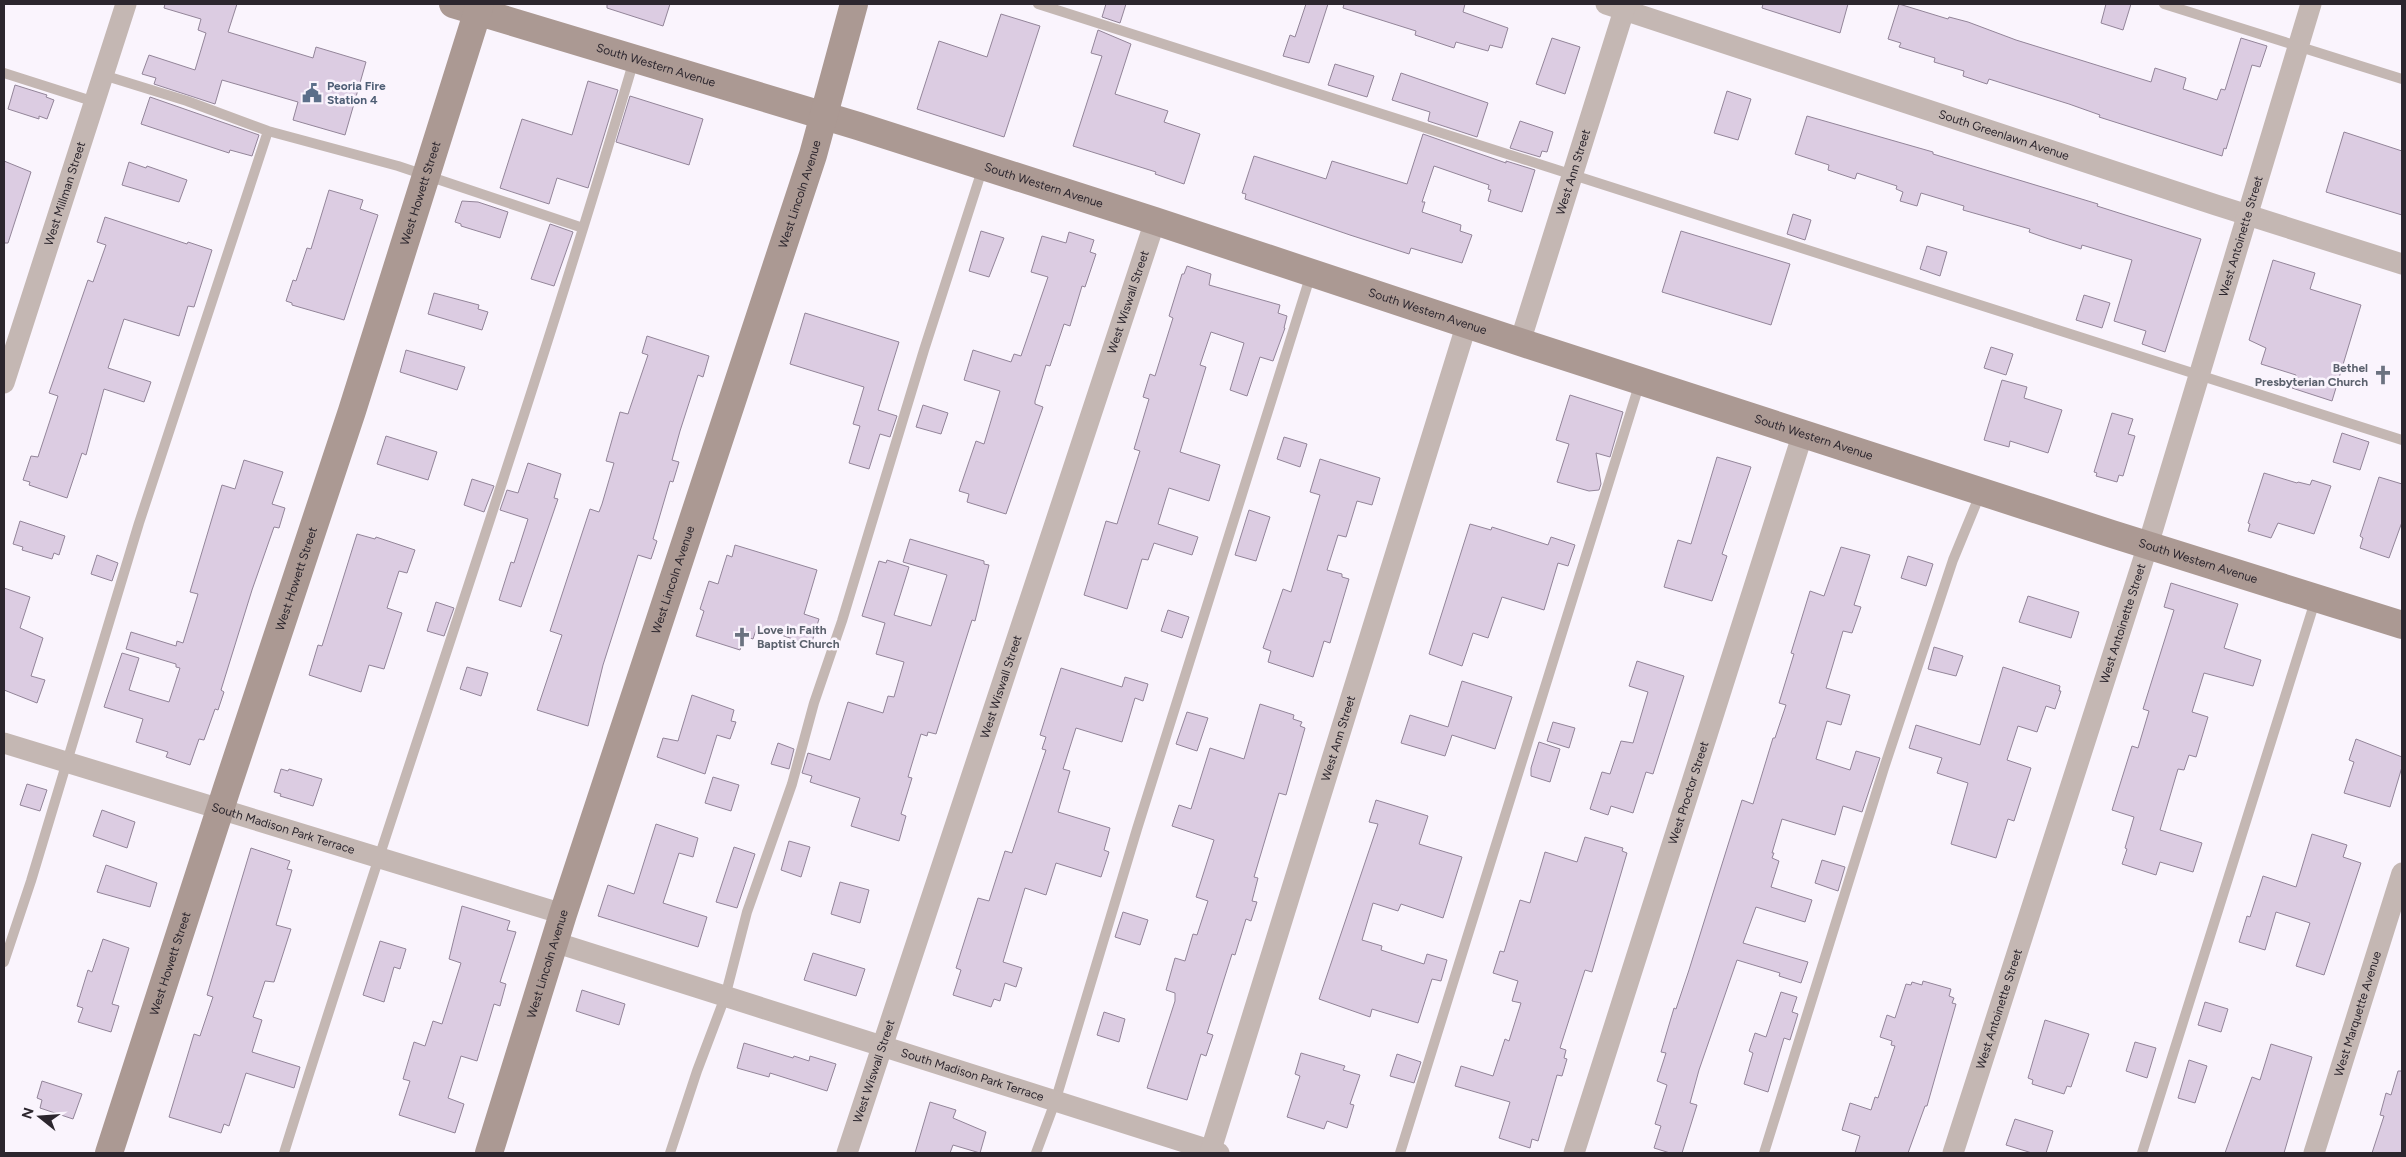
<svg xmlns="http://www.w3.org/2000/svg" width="2406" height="1157" font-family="Figtree,sans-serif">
  <rect width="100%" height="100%" fill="#faf4fd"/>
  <!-- building -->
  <path fill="#dccce2" stroke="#938599" d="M165 4H237L228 32 313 58 316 47 366 62 345 135 293 120 298 102 222 80 215 104 154 84 156 78 142 74 149 55 195 70 206 33 198 30 201 19 164 8Z
    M607 4H670L663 26 607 8Z
    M1106 4H1126L1120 23 1102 17Z
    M1306 4H1328L1309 63 1283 56 1290 35 1295 37Z
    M1344 4H1465L1463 12 1508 28 1502 48 1490 45 1488 51 1456 42 1454 48 1415 35 1416 31 1343 8Z
    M1763 4H1848L1840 33 1762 8Z
    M1899 4 1948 19 1949 17 1968 22 2016 40 2151 82 2155 68 2186 78 2183 89 2217 100 2221 89 2225 90 2241 38 2267 46 2260 67 2252 65 2226 149 2224 148 2222 156 2099 117 2100 115 2069 104 1989 79 1987 84 1963 76 1964 71 1934 62 1935 58 1899 47 1901 43 1888 39Z
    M2106 4H2131L2123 30 2101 23Z
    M1001 14 1040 26 1004 137 917 109 939 41 987 57Z
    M1098 30 1131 44 1115 94 1168 111 1164 122 1200 134 1184 184 1155 174 1156 172 1073 146 1102 56 1091 53Z
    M1552 38 1580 47 1565 94 1536 84Z
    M1335 64 1374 76 1367 97 1328 85Z
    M1401 73 1488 103 1477 137 1428 121 1430 112 1392 100Z
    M588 81 618 90 588 188 557 178 549 204 500 188 522 119 572 135Z
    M15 85 47 95 46 97 54 100 47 119 39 116V119L8 109Z
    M1727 91 1751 99 1738 140 1714 133Z
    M630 96 703 119 689 165 616 142Z
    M150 97 259 135 252 156 230 150 229 153 141 124Z
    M1807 116 1933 152V154L2098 204 2097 206 2201 239 2165 352 2142 344 2146 331 2114 321 2132 260 2082 245 2081 249 2049 239 2029 232 2030 229 1963 210 1964 206 1921 193 1917 206 1900 201 1903 192 1896 189 1897 186 1857 173 1855 179 1828 170 1829 165 1795 154Z
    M1520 121 1553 132 1547 152 1542 151 1540 157 1510 148Z
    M2344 132 2402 151V215L2326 192Z
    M1423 134 1506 163V161L1535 170 1522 212 1488 201 1491 190 1488 189 1489 185 1434 166 1422 202H1425L1422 212 1461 225 1460 231 1472 235 1462 263 1411 248 1409 254 1350 235 1245 199 1246 194 1242 193 1254 156 1326 179 1332 161 1407 184Z
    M4 161 31 172 8 243H4Z
    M129 162 146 168 147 166 187 180 179 202 122 185Z
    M329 190 363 200 360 209 378 215 344 320 292 305V303L286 301 293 280 296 281 307 248 311 249Z
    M462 201 478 202 508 212 500 238 461 226V224L455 222Z
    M1793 214 1811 220 1805 240 1787 234Z
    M105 217 187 244 188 242 212 250 194 307 188 306 179 336 124 319 108 368 151 382 144 402 104 389 86 455 82 453 67 498 29 485 30 482 23 480 31 456 38 457 58 396 49 393 58 367 88 280 93 282 106 245 97 242Z
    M550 224 573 232 554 286 531 279Z
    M981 231 1004 238 989 277 969 271Z
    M1681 231 1790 264 1771 325 1662 292Z
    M1069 232 1094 240 1090 252 1096 254 1085 287 1082 286 1070 326 1064 324 1050 366 1046 365 1035 401V404L1043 407 1006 514 967 502 969 494 959 491 976 441 984 444 1000 391 964 380 973 350 1011 362 1014 354 1021 356 1048 277 1031 272 1042 236 1066 243Z
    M1927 246 1947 252 1940 276 1920 269Z
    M2273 260 2315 273 2310 289 2361 305 2332 401 2292 388 2296 375 2261 364 2266 348 2249 340Z
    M1187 266 1211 274 1209 285 1280 305 1278 313 1287 316 1284 328H1285L1273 361 1260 357 1247 396 1230 390 1244 343 1211 332 1200 365 1206 367 1180 452 1220 465 1209 501 1169 488 1158 524 1198 537 1192 555 1154 543 1148 560 1142 559 1127 609 1084 595 1106 521 1117 524 1139 454 1140 451 1134 449 1149 399 1143 397 1150 374 1155 376 1173 318 1169 316 1182 274H1184Z
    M434 293 479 305 478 309 488 312 482 330 428 314Z
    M2084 295 2110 303 2102 328 2076 320Z
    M805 313 899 342 878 410 897 416 890 437 880 434 869 469 849 463 860 426 853 424 864 387 790 364Z
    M647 336 709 356 703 377 698 375 680 431 672 460 679 462 673 482 670 481 653 539 657 541 651 559 638 555 603 665 588 726 537 710 562 635 550 631 590 509 599 512 602 504 614 463 606 461 620 412 628 414 648 355 642 353Z
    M1991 347 2013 354 2006 375 1984 368Z
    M406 350 465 367 457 390 400 372Z
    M2002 380 2027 387 2024 398 2062 410 2048 453 2010 441 2009 447 1984 440Z
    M1570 395 1623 412 1610 457 1596 453 1601 484 1599 490 1589 491 1557 482 1569 444 1556 440Z
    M923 405 948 413 941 434 916 427Z
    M2112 413 2133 419 2128 434 2135 436 2123 476 2119 475 2117 482 2096 476 2097 473 2094 472Z
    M2342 433 2369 442 2360 470 2333 462Z
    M386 436 437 452 428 480 377 464Z
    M1284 437 1307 444 1300 467 1277 459Z
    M1717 457 1751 467 1722 554 1727 556 1712 601 1664 587 1678 540 1691 544Z
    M1320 459 1380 478 1372 505 1357 501 1346 537 1338 535 1327 570 1342 574V577L1349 579 1330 643 1324 641 1313 677 1268 662 1271 651 1263 648 1283 589 1291 592 1320 495 1310 492Z
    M244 460 283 472 272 504 285 508 279 528 274 527 252 590 221 690 224 692 218 710 215 709 204 740 199 739 190 765 166 757 168 752 136 742 143 719 104 707 122 653 139 658 129 690 169 702 180 668 176 667V664L126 649 131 632 176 646 177 641 183 643 198 594 190 592 222 485 235 489Z
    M528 463 561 474 554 498 558 499 521 607 499 600 511 562 514 563 528 519 500 510 507 490 518 493Z
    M2264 473 2297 483 2298 482 2310 485 2312 480 2331 486 2314 534 2278 523 2271 538 2248 531 2250 524 2248 523Z
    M2379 477 2402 484V522L2389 558 2360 548 2363 538 2360 536Z
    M472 479 494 486 484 512 464 505Z
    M1249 510 1270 517 1256 561 1235 555Z
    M20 521 65 536 59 555 54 553 52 559 22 550 23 547 13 544Z
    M1470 524 1491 530 1492 527 1548 545 1551 537 1575 545 1568 566 1558 563 1544 610 1502 597 1488 638 1473 633 1462 666 1429 654Z
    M357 534 375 539 376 537 415 550 407 573 399 571 387 608 402 613 384 669 369 665 361 692 309 675 318 645 322 646Z
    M910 539 984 561V564L989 565 975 621 972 620 936 734 928 732 927 736 921 734 908 777 912 778 901 814 906 816 899 841 851 826 860 798 810 782 812 776 802 773 808 753 830 760 848 702 883 713 888 696 894 697 904 662 876 654 885 623 862 616 879 561 886 563 887 560 909 567 894 615 931 626 947 575 903 562Z
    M735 545 817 570 804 614 819 619 811 645 757 627 753 639 745 636 740 650 696 636 704 611 700 609 709 581 718 584 727 555 732 557Z
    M1841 547 1870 555 1854 605 1861 607 1852 633 1843 631 1826 688 1850 695 1841 725 1827 721 1816 759 1850 770 1856 751 1880 758 1862 812 1843 806 1835 835 1782 819 1772 853H1774L1772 858 1779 861 1771 887 1812 900 1805 922 1756 907 1743 943 1808 962 1801 983 1779 976 1780 973 1737 960 1699 1070 1690 1103 1697 1105 1682 1153H1670L1654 1148 1661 1126 1655 1124 1667 1085 1657 1081 1666 1053 1661 1052 1674 1008 1676 1009 1689 970 1742 800 1753 804 1773 738H1775L1786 705 1779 703 1794 654 1791 653 1810 591 1824 596Z
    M97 555 118 563 112 581 91 574Z
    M1908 556 1933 564 1926 586 1901 578Z
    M2171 583 2238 604 2224 648 2261 660 2253 686 2204 673 2192 712 2208 717 2196 757 2189 755 2184 770 2178 769 2160 830 2202 843 2193 872 2160 862 2156 875 2122 864 2127 849 2125 848 2134 817 2112 810 2132 746 2138 748 2149 711 2143 709 2174 610 2164 607Z
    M4 588 30 597 20 628 43 638 31 676 45 680 37 703 4 690Z
    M2028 596 2079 612 2071 638 2019 622Z
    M436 602 454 608 444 636 427 631Z
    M1168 610 1189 617 1182 638 1161 631Z
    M1934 647 1963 656 1956 676 1928 669Z
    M1637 661 1684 676 1653 774 1646 772 1633 813 1611 806 1608 815 1590 809 1602 772 1610 774 1621 741 1633 743 1648 692 1629 686Z
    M467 667 488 673 481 696 460 689Z
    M2003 667 2060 686 2059 691H2061L2055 709 2046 706 2037 732 2018 726 2007 760 2031 768 2014 821 2008 819 1996 858 1951 844 1968 783 1937 773 1942 758 1909 748 1916 725 1980 745Z
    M1061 668 1122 687 1125 677 1148 684 1143 701 1135 698 1122 742 1076 728 1063 769 1070 771 1058 812 1110 828 1104 850 1109 852 1101 877 1056 863 1046 895 1025 888 1003 962 1022 968 1016 987 1005 983 1000 1001 994 999 991 1007 953 995 961 970 956 968 978 898 989 901 1005 851 1012 853 1046 750 1042 749 1046 737 1040 735Z
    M1462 681 1512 697 1495 749 1452 735 1445 756 1401 743 1410 715 1448 727Z
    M692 695 734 710 731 721 736 722 730 739 717 735 705 774 657 757 663 738 678 741Z
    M1260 704 1294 715 1293 719 1302 722 1300 726 1305 728 1286 795 1279 793 1254 877 1258 878 1252 901 1257 902 1251 921 1246 919 1235 955 1232 954 1208 1030 1207 1033 1213 1035 1206 1056 1201 1054 1187 1100 1147 1088 1175 1001V993L1166 990 1175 958 1185 961 1193 934 1197 935 1208 901 1196 897 1214 840 1172 826 1179 805 1191 809 1210 748 1244 759Z
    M1187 712 1208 718 1197 751 1176 744Z
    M1553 722 1575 728 1569 748 1547 741Z
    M2356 739 2402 757V767L2390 807 2344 793 2354 762 2349 760Z
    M1539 742 1560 749 1550 782 1531 776V768Z
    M778 743 794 749 789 769 771 764Z
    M281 769 288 771 289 769 322 779 313 806 280 796 281 794 274 792Z
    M713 777 739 785 731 811 705 803Z
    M27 784 47 790 40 811 20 805Z
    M1376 800 1428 816 1419 844 1462 857 1443 918 1401 904 1398 911 1373 903 1362 940 1382 946 1381 950 1424 964 1427 954 1447 960 1441 981 1432 979 1418 1023 1372 1009 1370 1017 1319 999 1378 824 1369 822Z
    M102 810 135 822 127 848 93 836Z
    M656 824 698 838 693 857 679 853 663 903 707 917 698 947 598 916 608 885 634 894Z
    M2312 834 2347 845 2343 857 2361 863 2324 975 2296 966 2310 923 2276 912 2265 950 2239 942 2247 916 2250 917 2263 876 2296 887Z
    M1585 837 1623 848 1622 851 1627 853 1592 972 1585 970 1560 1048 1566 1050 1564 1058 1567 1059 1562 1076 1557 1075 1538 1141 1532 1139 1530 1148 1499 1138 1510 1102 1455 1086 1461 1066 1493 1076 1505 1039 1509 1041 1521 1003 1512 1001 1518 981 1493 973 1500 951 1504 952 1520 900 1530 903 1545 852 1577 862Z
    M789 841 810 847 801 877 781 870Z
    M734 847 755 854 737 908 716 902Z
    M251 848 290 861 287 869 292 870 276 925 291 929 274 982 265 981 253 1017 262 1020 252 1052 300 1067 294 1088 246 1073 229 1126 224 1124 221 1133 169 1117 194 1034 200 1036 213 997 207 995Z
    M1822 860 1845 867 1838 891 1815 883Z
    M106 865 157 883 150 907 97 892Z
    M840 882 869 890 860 923 831 914Z
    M462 906 510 921 507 930 516 932 500 982 506 984 500 1006 494 1004 477 1061 461 1056 448 1098 464 1104 455 1133 399 1115 410 1081 403 1079 414 1042 425 1046 433 1021 442 1024 461 963 449 959Z
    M1123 912 1148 920 1140 945 1115 937Z
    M103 939 129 948 112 1004 119 1006 111 1032 78 1022 83 1008 77 1006 88 970 92 972Z
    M380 941 406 949 400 969 394 967 384 1002 363 995Z
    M813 953 865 969 856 996 804 980Z
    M1923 981 1951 989 1949 996 1954 998 1952 1003 1956 1004 1927 1106H1925L1908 1153H1855L1860 1136 1842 1130 1850 1103 1871 1110 1875 1097 1878 1098 1895 1046 1891 1045 1892 1041 1880 1037 1887 1015 1895 1018 1906 984 1911 985 1912 982 1922 985Z
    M582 990 625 1004 619 1025 576 1011Z
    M1781 992 1797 997 1792 1012 1798 1014 1790 1040 1784 1038 1768 1092 1744 1084 1753 1053 1749 1051 1755 1033 1766 1037Z
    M2205 1002 2228 1009 2221 1032 2198 1025Z
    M1104 1012 1125 1019 1119 1042 1097 1035Z
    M2045 1020 2089 1034 2071 1087 2067 1086 2064 1094 2032 1084 2033 1080 2028 1078Z
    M2135 1042 2156 1048 2147 1078 2126 1071Z
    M744 1043 793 1058 794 1056 809 1061 810 1056 836 1064 827 1091 770 1073 769 1077 737 1068Z
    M2271 1044 2312 1057 2284 1153H2225L2252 1077 2260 1080Z
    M1301 1053 1345 1066 1343 1070 1360 1075 1350 1104 1354 1105 1347 1128 1327 1121 1324 1129 1287 1117 1300 1076 1295 1074Z
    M1397 1054 1421 1062 1414 1083 1390 1076Z
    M2189 1060 2207 1066 2195 1103 2178 1098Z
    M2398 1071H2402V1153H2372L2384 1116 2380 1115 2386 1093 2391 1095Z
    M42 1081 82 1094 73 1119 40 1108 42 1100 37 1098Z
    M930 1102 956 1110 953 1118 986 1132 980 1153 953 1145 950 1153H915Z
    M2015 1119 2053 1131 2046 1153H2032L2006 1145Z"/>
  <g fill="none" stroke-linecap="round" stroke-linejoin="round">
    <!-- lane -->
    <path stroke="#c4b7b3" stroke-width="10" d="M1038 4 2402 440
      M2164 4 2402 79
      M4 73 95 102
      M103 75 187 101 268 131 398 166 583 228
      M4 962 31 881 139 523 268 131
      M284 1153C398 788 526 427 634 60
      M670 1153 697 1071 725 997 747 912 792 784 814 703 842 621 924 350 983 167
      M1036 1153 1055 1102 1137 829 1311 274
      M1400 1153 1640 382
      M1764 1153 1884 768 1953 560 1981 492
      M2142 1153 2316 598"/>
    <!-- street -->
    <g stroke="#c4b7b3" stroke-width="21">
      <path id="s1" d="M1606 4 2216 205 2402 264"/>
      <path id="s2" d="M1520 342 1626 4"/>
      <path id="s3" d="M4 383 126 4"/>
      <path id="s4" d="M4 743 563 914"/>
      <path id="s5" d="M554 942 1219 1153"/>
      <path id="s6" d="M847 1153 1155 221"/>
      <path id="s7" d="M1210 1153 1467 323"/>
      <path id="s8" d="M1574 1153 1803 433"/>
      <path id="s9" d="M1953 1153 2148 545 2311 4"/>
      <path id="s10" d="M2314 1153 2402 873"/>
    </g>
    <!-- secondary -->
    <g stroke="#ab9993" stroke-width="28">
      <path id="s11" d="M453 4 858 126 1155 221 1520 342 2112 534 2402 625"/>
      <path id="s12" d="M109 1153 227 788 352 411 480 4"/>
      <path id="s13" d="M489 1153 563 914 813 155 854 4"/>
    </g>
  </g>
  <!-- icons -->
  <defs>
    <symbol id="civic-bare" viewBox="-9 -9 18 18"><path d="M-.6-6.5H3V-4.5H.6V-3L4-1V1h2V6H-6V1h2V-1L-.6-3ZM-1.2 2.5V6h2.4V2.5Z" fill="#5c6f8a" stroke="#faf4fd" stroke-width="2.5" paint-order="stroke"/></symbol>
    <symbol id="church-bare" viewBox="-9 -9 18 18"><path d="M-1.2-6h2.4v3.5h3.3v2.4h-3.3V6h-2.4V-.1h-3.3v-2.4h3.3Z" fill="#6b7280" stroke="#faf4fd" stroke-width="2.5" paint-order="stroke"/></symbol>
  </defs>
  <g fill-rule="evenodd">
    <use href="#civic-bare" x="298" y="79" width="28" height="28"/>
    <use href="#church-bare" x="2369" y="361" width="28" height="28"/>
    <use href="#church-bare" x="728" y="623" width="28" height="28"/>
  </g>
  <g text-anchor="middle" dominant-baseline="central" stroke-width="5" stroke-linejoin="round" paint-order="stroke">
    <!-- street labels -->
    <g font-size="12" fill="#2c262e" stroke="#faf4fd">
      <text stroke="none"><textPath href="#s11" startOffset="212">South Western Avenue</textPath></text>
      <text stroke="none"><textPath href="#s1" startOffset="419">South Greenlawn Avenue</textPath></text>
      <text stroke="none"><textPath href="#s2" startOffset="178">West Ann Street</textPath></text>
      <text stroke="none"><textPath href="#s11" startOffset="618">South Western Avenue</textPath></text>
      <text stroke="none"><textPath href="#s3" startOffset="199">West Millman Street</textPath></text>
      <text stroke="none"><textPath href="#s12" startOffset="1009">West Howett Street</textPath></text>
      <text stroke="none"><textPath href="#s13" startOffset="1008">West Lincoln Avenue</textPath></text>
      <text stroke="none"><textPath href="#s9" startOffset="961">West Antoinette Street</textPath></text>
      <text stroke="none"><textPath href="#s6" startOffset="896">West Wiswall Street</textPath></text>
      <text stroke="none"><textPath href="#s11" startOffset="1022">South Western Avenue</textPath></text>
      <text stroke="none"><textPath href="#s11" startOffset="1428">South Western Avenue</textPath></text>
      <text stroke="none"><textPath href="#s11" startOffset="1832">South Western Avenue</textPath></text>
      <text stroke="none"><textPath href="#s12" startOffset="604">West Howett Street</textPath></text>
      <text stroke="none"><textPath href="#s13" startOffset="602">West Lincoln Avenue</textPath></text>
      <text stroke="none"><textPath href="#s9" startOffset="556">West Antoinette Street</textPath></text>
      <text stroke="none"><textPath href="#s6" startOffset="491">West Wiswall Street</textPath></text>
      <text stroke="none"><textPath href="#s7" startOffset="434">West Ann Street</textPath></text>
      <text stroke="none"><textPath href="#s8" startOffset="378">West Proctor Street</textPath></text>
      <text stroke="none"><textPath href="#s4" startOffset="292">South Madison Park Terrace</textPath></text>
      <text stroke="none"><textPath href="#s12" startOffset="199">West Howett Street</textPath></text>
      <text stroke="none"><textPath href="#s13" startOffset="198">West Lincoln Avenue</textPath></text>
      <text stroke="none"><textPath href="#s9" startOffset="151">West Antoinette Street</textPath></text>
      <text stroke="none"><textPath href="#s10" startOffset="146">West Marquette Avenue</textPath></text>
      <text stroke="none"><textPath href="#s6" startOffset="86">West Wiswall Street</textPath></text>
      <text stroke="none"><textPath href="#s5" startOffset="439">South Madison Park Terrace</textPath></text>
    </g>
    <!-- service labels -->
    <g font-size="12" font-weight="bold" fill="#4e5e75" stroke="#faf4fd" text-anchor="start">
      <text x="327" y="86">Peoria Fire<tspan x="327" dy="14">Station 4</tspan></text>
    </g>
    <!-- worship labels -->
    <g font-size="12" font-weight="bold" fill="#5b616d" stroke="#faf4fd" text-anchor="end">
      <text x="2368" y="368">Bethel<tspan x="2368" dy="14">Presbyterian Church</tspan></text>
      <text x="757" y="630" text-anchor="start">Love in Faith<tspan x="757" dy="14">Baptist Church</tspan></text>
    </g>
  </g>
  <!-- border -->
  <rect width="2406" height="1157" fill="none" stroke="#2c262e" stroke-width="10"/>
  <!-- north arrow -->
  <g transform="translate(40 1117) rotate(287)" stroke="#faf4fd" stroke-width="4" paint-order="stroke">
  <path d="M0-4L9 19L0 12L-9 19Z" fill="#2c262e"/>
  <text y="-8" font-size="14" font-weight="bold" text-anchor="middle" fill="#2c262e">N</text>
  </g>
</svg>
